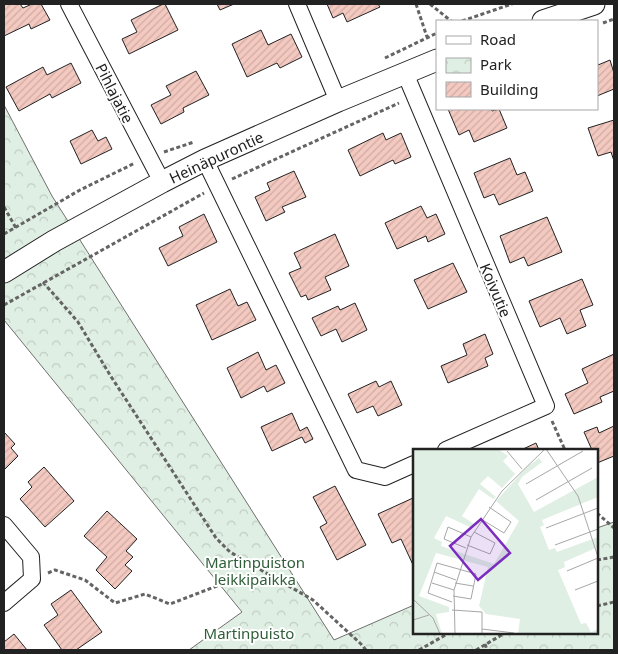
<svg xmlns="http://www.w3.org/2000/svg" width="618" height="654" font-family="'Noto Sans',sans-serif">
  <defs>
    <pattern id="park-crowns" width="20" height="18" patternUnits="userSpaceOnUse" patternTransform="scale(1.25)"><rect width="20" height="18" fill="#e0efe3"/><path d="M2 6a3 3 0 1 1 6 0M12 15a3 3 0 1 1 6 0" fill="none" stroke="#c0cdc2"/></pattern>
    <pattern id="building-hatch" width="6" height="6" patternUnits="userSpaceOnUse" patternTransform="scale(1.25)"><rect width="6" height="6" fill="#f3c9c0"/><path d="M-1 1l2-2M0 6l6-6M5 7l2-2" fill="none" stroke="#d0aca5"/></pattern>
  </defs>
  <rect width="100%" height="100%" fill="#fff"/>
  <!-- park -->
  <path fill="url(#park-crowns)" stroke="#6f6f6f" d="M4 105 52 196 334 640 414 605V633H597V528L614 522V650H189L242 612 4 320Z"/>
  <!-- building -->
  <path fill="url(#building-hatch)" stroke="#222" d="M4 4H20L23 8 32 4H41L50 20 31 29 29 24 4 36Z
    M163 4H165L178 30 129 54 122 39 137 32 131 20Z
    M217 4H234L220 10Z
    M327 4H378L380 7 347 22 343 13 333 18Z
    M261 30 268 45 291 34 302 57 280 68 277 63 247 77 232 44Z
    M610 60 614 73V89L597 96V61L598 65Z
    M71 63 81 83 52 98 50 94 19 111 6 87 43 67 47 75Z
    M196 71 209 95 183 108 184 112 161 124 151 105 171 95 166 86Z
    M448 109H491L492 111 499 109 507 128 474 142 469 130 459 135Z
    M614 120V161L611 152 598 156 588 128Z
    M92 130 98 141 106 137 112 149 81 164 70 141Z
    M383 133 386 140 401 133 411 157 395 164 393 160 360 176 348 150Z
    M510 158 517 175 525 172 533 191 499 205 494 194 484 198 474 173Z
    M294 171 306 197 282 207 285 212 266 221 255 197 270 190 267 183Z
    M421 206 427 218 436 214 445 234 428 242 426 236 397 249 385 223Z
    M204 214 217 242 168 266 159 248 183 236 179 227Z
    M547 217 562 252 528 266 524 257 510 263 500 236Z
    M335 234 349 266 325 277 331 290 308 300 306 295 301 297 289 273 301 268 294 253Z
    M453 263 467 292 428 309 414 280Z
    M582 279 593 305 580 310 586 326 567 334 560 318 540 327 529 301Z
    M230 289 238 306 247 302 256 320 212 340 196 305Z
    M355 303 367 330 342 342 336 329 321 336 312 318 338 306 340 310Z
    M485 334 493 354 485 358 488 366 448 383 441 366 467 355 463 344Z
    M258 352 266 370 276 365 285 383 267 392 264 386 241 398 227 368Z
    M614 354V391L600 397 602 402 574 414 565 394 588 383 582 369Z
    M376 381 379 387 391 381 402 405 378 416 373 406 357 413 348 394Z
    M292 413 300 431 307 427 313 439 305 443 302 437 272 451 261 427Z
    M614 426V456L597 463V450H592L584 432 597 427 599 433Z
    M4 432 15 444 11 448 18 456 4 470Z
    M536 443 539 450H521Z
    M44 467 74 501 45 527 20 499 32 487 28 482Z
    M335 486 366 545 337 560 320 527 327 523 313 497Z
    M413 498 414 501V567L401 539 392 543 378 514Z
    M107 511 137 539 126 551 133 557 125 565 132 571 115 589 96 570 107 557 84 536Z
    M71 590 102 632 76 650H62L44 625 58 615 51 604Z
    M14 634 27 650H4V642Z"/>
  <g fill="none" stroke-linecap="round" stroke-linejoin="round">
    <defs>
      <path id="minor" d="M69 4 162 182
        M297 4 338 101
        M405 73 546 406 446 450
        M205 160 356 470 385 477 414 464
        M4 525 31 557 32 579 4 603"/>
      <path id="tertiary" d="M543 21 594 4
        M4 272 54 241 162 182 205 160 338 101 437 60"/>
    </defs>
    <!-- minor casing -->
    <use href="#minor" stroke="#222" stroke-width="18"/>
    <!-- tertiary casing -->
    <use href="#tertiary" stroke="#222" stroke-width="23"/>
    <!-- path -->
    <path stroke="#646464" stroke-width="3" stroke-dasharray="4 2.5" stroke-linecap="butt" d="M416 4 427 37
      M430 4 451 21
      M462 21 512 4
      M603 23 614 19
      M385 58 437 33
      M164 152 194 142
      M232 179 399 103
      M4 207 16 228
      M4 234 80 190 135 163
      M43 282 78 322 110 375 216 538 230 552 313 600 361 644 366 650
      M4 305 204 193
      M552 421 565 450
      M597 513 614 528
      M597 560 614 557
      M48 573 55 570 85 580 115 603 145 594 170 604 230 581
      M597 606 614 602
      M485 644 487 650
      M419 650 449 633
      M476 650 505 633"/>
    <!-- minor -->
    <use href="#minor" stroke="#fff" stroke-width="16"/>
    <!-- tertiary -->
    <use href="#tertiary" stroke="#fff" stroke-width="21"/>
  </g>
  <g text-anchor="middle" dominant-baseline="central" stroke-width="4" stroke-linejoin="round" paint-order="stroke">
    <!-- street labels -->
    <g font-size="15" fill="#222" stroke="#fff">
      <text transform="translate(115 93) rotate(63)">Pihlajatie</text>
      <text transform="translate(216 157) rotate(-25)">Heinäpurontie</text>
      <text transform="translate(496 290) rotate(67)">Koivutie</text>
    </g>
    <!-- park labels -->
    <g font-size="15" fill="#2f5e38" stroke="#fff">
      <text x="255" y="562">Martinpuiston<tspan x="255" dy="17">leikkipaikka</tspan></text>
      <text x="249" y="633">Martinpuisto</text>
    </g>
  </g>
  <!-- overview -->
  <g transform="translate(413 449)">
    <rect width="185" height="185" fill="#fff"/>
    <path d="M0 0H85L95 7 90 12 102 25 89 39 75 27 67 35 83 48 80 50 66 40 49 67 61 75 59 79 33 67 21 89 29 93 28 97 81 115 106 72 83 52 114 18 126 9 129 13 109 28 105 35 121 63 185 28V48L129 71 131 76 127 78 136 101 142 99 144 103 185 88V98L151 113 152 118 145 121 168 175 173 174 178 183 185 180V185H105L107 170 73 165 66 157 75 118 23 104 6 147 36 158V163L23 165 29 185H0Z" fill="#e0efe3"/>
    <path fill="none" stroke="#a7a7a7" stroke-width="1" d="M133 0 165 47 185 108M94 2 109 20M113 35 170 2M123 51 179 19M68 70 91 84 98 73 76 58M133 79 185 59M54 96 77 105 82 94 61 83M142 96 185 80M53 99 31 90 35 78 58 88M154 122 185 109M21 123 43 131M19 134 41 141M42 134 60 137M162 141 185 132M0 150 20 169 27 185M39 153 15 144 24 114 63 125 58 150 40 147M39 161 69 163V185M0 171 16 166M69 180 101 184M42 185 41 141 58 88 89 42 132 0"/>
    <path fill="#7b2cbf" fill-opacity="0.15" stroke="#7b2cbf" stroke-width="2.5" d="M68 70 97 104 65 131 37 97Z"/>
    <rect width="185" height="185" fill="none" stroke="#222" stroke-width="2.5"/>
  </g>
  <!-- border -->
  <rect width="618" height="654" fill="none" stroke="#222222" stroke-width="10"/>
  <!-- legend -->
  <rect x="436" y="20" width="162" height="90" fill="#ffffff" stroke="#a7a7a7"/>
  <rect x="446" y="36" width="25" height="8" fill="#ffffff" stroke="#a7a7a7"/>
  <text x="480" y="45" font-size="15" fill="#222222">Road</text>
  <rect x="446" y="58" width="25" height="15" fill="url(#park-crowns)" stroke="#a7a7a7"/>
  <text x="480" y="70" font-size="15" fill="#222222">Park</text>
  <rect x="446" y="82" width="25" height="15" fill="url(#building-hatch)" stroke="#a7a7a7"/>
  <text x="480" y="95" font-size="15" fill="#222222">Building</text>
</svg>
